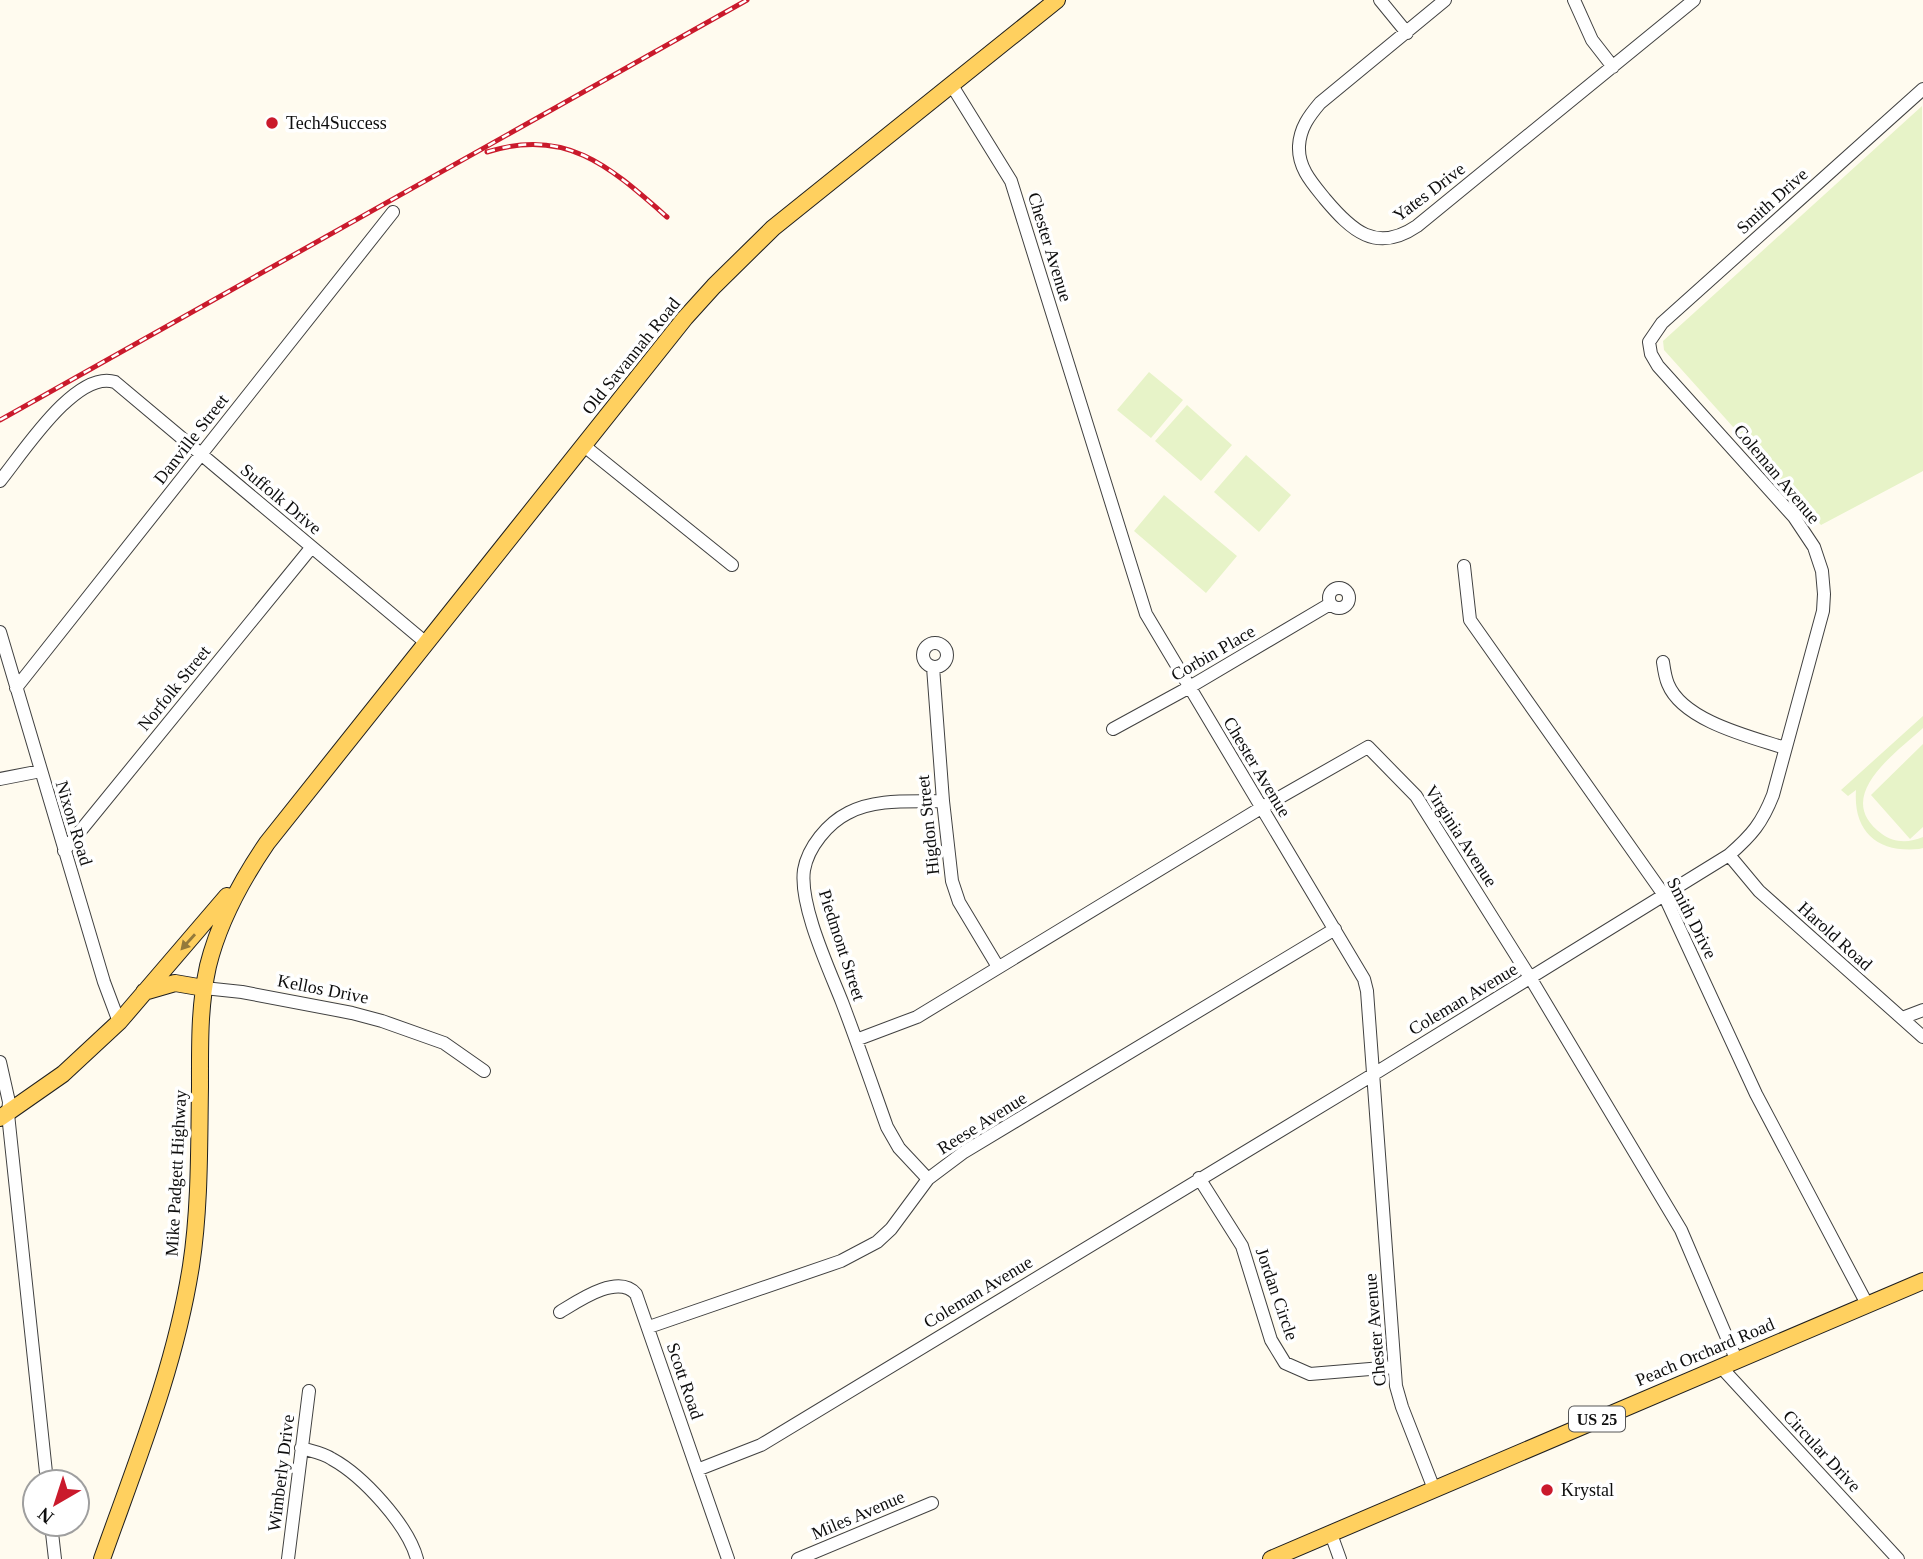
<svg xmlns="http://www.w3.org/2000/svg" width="1923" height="1559" font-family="'Times New Roman',serif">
  <rect width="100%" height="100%" fill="#fffbef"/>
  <!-- pitch -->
  <path fill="#e7f3c8" d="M1922 106 1923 471 1821 525 1664 350 1663 341Z
    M1149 372 1183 400 1151 438 1117 410Z
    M1187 405 1232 445 1201 481 1155 441Z
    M1246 455 1291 495 1259 532 1214 492Z
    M1164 495 1237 556 1206 593 1134 531Z
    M1923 716V728C1896 753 1831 797 1882 834 1894 843 1909 843 1923 837V848L1919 849C1878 853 1853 832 1856 790L1848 796 1841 790Z
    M1923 744V827L1910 839 1871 795Z"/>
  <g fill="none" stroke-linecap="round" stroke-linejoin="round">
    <defs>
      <path id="minor" d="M1380 0 1407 33
        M1445 0 1320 103C1309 116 1300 128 1299 146 1298 168 1312 183 1325 199 1351 230 1376 254 1417 226L1694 0
        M1574 0 1592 40 1613 67
        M951 84 1011 181 1146 614 1364 979 1367 991 1396 1386 1402 1407 1434 1489
        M583 445 732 565
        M0 481C22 454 76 369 115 382L425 642
        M1464 566 1470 620 1664 895 1756 1094 1867 1304
        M1329 598a10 10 0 1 1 20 0a10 10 0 1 1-20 0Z
        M0 632 104 982 119 1022
        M923 655a12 12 0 1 1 24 0a12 12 0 1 1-24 0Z
        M1663 662C1664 669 1665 677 1668 684 1683 721 1751 737 1785 748
        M933 667 943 801 952 881 959 902 998 967
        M16 688 393 212
        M1113 729 1188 688 1330 604
        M0 779 41 771
        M64 851 311 548
        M1729 855 1759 891 1923 1037
        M204 988 242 992 352 1013 382 1021 444 1043 484 1071
        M1902 1018 1923 1010
        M856 1040 917 1017 1261 808 1368 747 1416 796 1531 979 1681 1230 1736 1359
        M0 1062 9 1102 8 1114 47 1482
        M1199 1178 1242 1246 1271 1340 1285 1363 1310 1374 1394 1367
        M928 1179 899 1148 887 1127C872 1085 858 1044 842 1002 829 969 799 905 804 870 808 847 828 823 848 813 876 798 912 802 943 801
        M560 1312C578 1301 618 1273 636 1294L728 1559
        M649 1327 841 1261 877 1242 891 1229 928 1179 964 1152 1335 929
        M1720 1366 1898 1559
        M301 1448C311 1451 323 1453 332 1459 363 1476 408 1525 417 1559
        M697 1470 761 1445 1374 1074 1729 855C1752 835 1762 823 1773 795L1823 611 1824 594 1822 571 1814 547 1794 517 1658 366 1651 354 1649 342 1662 323 1923 89
        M51 1524 55 1559
        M1331 1534 1340 1559
        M288 1559 309 1391
        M798 1559 932 1503"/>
      <path id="major" d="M144 992 175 983 204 988
        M0 1118 63 1074 119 1022 227 896
        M102 1559C136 1463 175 1368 191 1266 200 1207 199 1147 200 1087 200 1046 199 1007 208 966 219 921 241 881 267 843L685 318 714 286 773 228 1057 0
        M1271 1559 1923 1281"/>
    </defs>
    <!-- minor casing -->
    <use href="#minor" stroke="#414141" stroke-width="14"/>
    <!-- major casing -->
    <use href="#major" stroke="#1f1f1f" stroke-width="18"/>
    <!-- minor -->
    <use href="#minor" stroke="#fff" stroke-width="12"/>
    <!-- major -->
    <use href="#major" stroke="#ffd05f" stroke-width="16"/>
    <defs>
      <path id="rail" d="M487 152C567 127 610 167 667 217
        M0 420 747 0"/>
    </defs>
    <!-- rail casing -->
    <use href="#rail" stroke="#ca1a2c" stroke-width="5"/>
    <!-- rail -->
    <use href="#rail" stroke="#fff" stroke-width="2.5" stroke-dasharray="8" stroke-linecap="butt"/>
  </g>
  <!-- one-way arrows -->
  <defs><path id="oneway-solid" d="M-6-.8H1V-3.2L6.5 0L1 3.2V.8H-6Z" transform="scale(1.75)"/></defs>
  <use fill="#93793b" href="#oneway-solid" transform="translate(188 942) rotate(132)"/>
  <!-- markers -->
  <g fill="#ca1a2c" stroke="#fff" stroke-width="2.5">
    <circle cx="272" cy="123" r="7"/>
    <circle cx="1547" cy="1490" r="7"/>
  </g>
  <g text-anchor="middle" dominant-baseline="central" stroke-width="7" stroke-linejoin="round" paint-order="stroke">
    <!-- shield labels -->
    <rect fill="#fff" stroke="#565656" stroke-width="2" x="1569" y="1406.5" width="56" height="25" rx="5"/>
    <g font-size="16" font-weight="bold" fill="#0e0e0e">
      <text x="1597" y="1419">US 25</text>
    </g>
    <!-- poi labels -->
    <g font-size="18" fill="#0e0e0e" stroke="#fff" text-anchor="start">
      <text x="286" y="123">Tech4Success</text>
      <text x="1561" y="1490">Krystal</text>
    </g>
    <!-- street labels -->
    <g font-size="18" fill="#0e0e0e" stroke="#fff">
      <text transform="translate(1429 192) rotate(-37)">Yates Drive</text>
      <text transform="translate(1772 201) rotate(-42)">Smith Drive</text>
      <text transform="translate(1050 247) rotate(73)">Chester Avenue</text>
      <text transform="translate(631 356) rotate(-51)">Old Savannah Road</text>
      <text transform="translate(191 439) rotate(-52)">Danville Street</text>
      <text transform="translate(1777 474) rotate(50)">Coleman Avenue</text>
      <text transform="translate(281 499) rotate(40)">Suffolk Drive</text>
      <text transform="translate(1213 653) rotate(-30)">Corbin Place</text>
      <text transform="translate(174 688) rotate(-51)">Norfolk Street</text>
      <text transform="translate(1257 767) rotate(59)">Chester Avenue</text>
      <text transform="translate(74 823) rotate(73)">Nixon Road</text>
      <text transform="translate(928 825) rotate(-96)">Higdon Street</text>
      <text transform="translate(1461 836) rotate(57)">Virginia Avenue</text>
      <text transform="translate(1692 918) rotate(63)">Smith Drive</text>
      <text transform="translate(1835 936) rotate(42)">Harold Road</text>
      <text transform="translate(842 945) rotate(72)">Piedmont Street</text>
      <text transform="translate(323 989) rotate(11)">Kellos Drive</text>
      <text transform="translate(1463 999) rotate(-31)">Coleman Avenue</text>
      <text transform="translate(982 1123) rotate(-32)">Reese Avenue</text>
      <text transform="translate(176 1173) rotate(-87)">Mike Padgett Highway</text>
      <text transform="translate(978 1292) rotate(-31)">Coleman Avenue</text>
      <text transform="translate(1277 1294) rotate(71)">Jordan Circle</text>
      <text transform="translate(1375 1330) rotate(-95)">Chester Avenue</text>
      <text transform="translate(1705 1352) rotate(-23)">Peach Orchard Road</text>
      <text transform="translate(685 1381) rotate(71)">Scott Road</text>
      <text transform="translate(1822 1451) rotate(47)">Circular Drive</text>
      <text transform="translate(281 1473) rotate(-83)">Wimberly Drive</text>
      <text transform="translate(858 1515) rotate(-23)">Miles Avenue</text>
    </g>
  </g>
  <!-- north arrow -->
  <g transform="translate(56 1503) rotate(219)"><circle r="33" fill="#ffffff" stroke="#9f9f9f" stroke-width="2"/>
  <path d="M0-5L12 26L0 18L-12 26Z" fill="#ca1a2c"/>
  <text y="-10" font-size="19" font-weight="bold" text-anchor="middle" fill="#0e0e0e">N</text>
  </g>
</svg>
